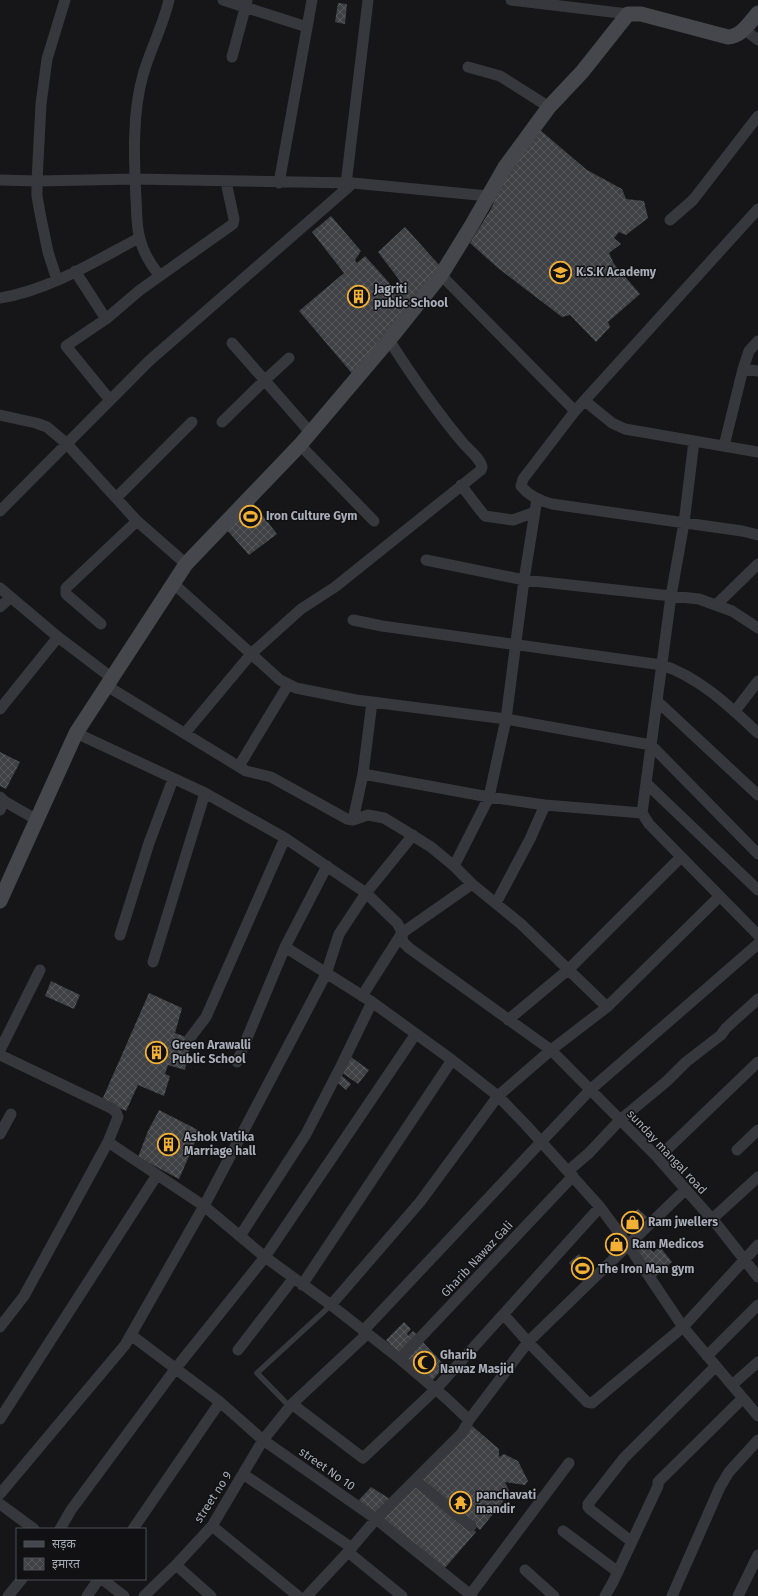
<svg xmlns="http://www.w3.org/2000/svg" width="758" height="1596" font-family="'Fira Sans','Noto Sans Devanagari',sans-serif">
  <defs>
    <pattern id="building-cross-hatch" width="8" height="8" patternUnits="userSpaceOnUse"><rect width="8" height="8" fill="#404145"/><path d="M0 0l8 8M0 8l8-8" fill="none" stroke="#595a5e"/></pattern>
  </defs>
  <rect width="100%" height="100%" fill="#161618"/>
  <!-- building -->
  <path fill="url(#building-cross-hatch)" d="M338 3 347 4 345 24 335 22Z
    M540 130 587 170 622 189 626 199 644 201 648 218 626 235 619 232 614 238 621 244 609 253 614 264 640 294 608 322 610 327 596 342 570 315 562 317 498 268 470 243 491 209 504 178Z
    M331 216 361 251 355 260 357 263 365 256 393 287 400 281 378 252 405 227 441 267 355 377 299 311 344 273 312 232Z
    M252 502 277 534 249 555 226 529Z
    M0 752 20 762 6 789 0 786Z
    M51 981 80 995 74 1009 45 996Z
    M149 993 182 1008 175 1033 191 1039 185 1070 168 1065 165 1074 170 1076 164 1096 138 1085 126 1111 102 1100Z
    M351 1057 369 1070 358 1084 341 1072Z
    M341 1075 351 1084 346 1090 336 1081Z
    M159 1110 200 1131 179 1179 138 1157 148 1131Z
    M638 1209 647 1217 627 1234 619 1226Z
    M617 1234 626 1245 618 1253 608 1242Z
    M640 1237 653 1252 660 1247 672 1262 654 1278 632 1245Z
    M579 1254 595 1275 587 1283 569 1263Z
    M404 1322 411 1329 407 1334 408 1336 413 1331 418 1335 399 1354 386 1340Z
    M421 1340 445 1366 431 1382 403 1359Z
    M471 1425 499 1449V1457L504 1454 518 1461 528 1481 525 1485 505 1482 510 1493 480 1530 419 1480Z
    M415 1483 476 1532 444 1569 380 1518Z
    M371 1487 390 1499 374 1515 361 1504 359 1500Z"/>
  <g fill="none" stroke-linecap="round" stroke-linejoin="round">
    <!-- lane -->
    <path stroke="#37383d" stroke-width="5.5" d="M290 1407 257 1373 331 1305"/>
    <!-- street -->
    <path stroke="#37383d" stroke-width="11" d="M223 0 307 27
      M511 0 628 14
      M744 29 758 40
      M232 57 247 1
      M468 67 500 76 549 107
      M0 180 37 181 135 179 353 183 488 196
      M279 183 312 0
      M346 184 368 0
      M758 209 575 411 523 479 521 486C529 496 540 501 552 504L742 531 758 535
      M670 220 693 200 758 116
      M75 271 106 319
      M441 275 575 411
      M160 276C151 265 143 252 140 239 136 226 137 212 136 199 134 160 132 113 143 75 150 50 163 26 169 0
      M57 280 48 252 40 213 37 196V181L41 104 47 59 65 0
      M0 298C50 290 95 261 139 238
      M232 343 310 432
      M743 369 758 371
      M110 400 66 346 106 319 140 290 233 224 234 219 226 182
      M585 401 612 423 625 429 758 452
      M0 415 36 423 47 427 66 443 137 521 186 564
      M222 422 265 380 289 358
      M694 441 684 523 671 596 642 813 649 824 758 935
      M300 445 374 521
      M724 446 743 369 749 351 758 341
      M461 485 480 510 485 516 513 520 535 512
      M116 498 192 422
      M0 511 149 361 353 183
      M426 560 524 580 699 599 732 611 758 628
      M174 584 280 680 296 688 356 700 506 719 651 745 758 854
      M0 588 58 637 112 678
      M717 604 758 564
      M0 607 10 598
      M353 620 382 626 662 665C699 677 730 707 758 733
      M101 624 66 594V588L137 521
      M107 686 246 771 271 777 347 819 353 820 368 815 384 818 399 827 431 847 454 866 472 884 521 924 607 1007
      M657 701 758 795
      M0 709 58 637
      M735 711 758 681
      M76 733 205 793 285 838 366 893 397 923 401 930 403 942 409 948 551 1050 498 1096 526 1125 600 1207 628 1245 683 1327 758 1416
      M185 733 251 654 301 609 335 587 481 470 482 467C480 458 469 450 463 443 436 411 412 376 389 340
      M239 766 288 685
      M363 774 489 797 545 805 642 813
      M646 783 758 890
      M0 797 4 801 0 810
      M4 801 37 820
      M353 820 363 774 372 702
      M454 866 489 797 506 719 524 580 537 499
      M720 896 607 1007 551 1050 658 1158 718 1226 758 1277
      M496 903 530 839 545 805
      M120 935 149 843 173 779
      M285 947 372 1002 452 1060 498 1096 420 1202 331 1305
      M153 962 205 793
      M362 996 402 933 472 884
      M508 1020 569 969 681 857
      M190 1038 206 1017 285 838
      M0 1050 40 970
      M0 1055 111 1108 116 1112 118 1117 108 1142 24 1296 0 1327
      M237 1062 285 947 327 866
      M0 1134 11 1114
      M108 1142 204 1206 265 1257 331 1305 400 1359 447 1399 469 1420 462 1433 376 1519 348 1552 307 1596
      M737 1150 758 1130
      M658 1158 758 1062
      M568 1171 589 1153 620 1120 667 1081 686 1062 721 1035 726 1028 758 999
      M711 1220 758 1177
      M240 1236 306 1134 341 1066 372 1002
      M302 1285 452 1060
      M504 1315 528 1342 587 1402 592 1403 683 1327 758 1245
      M363 1331 590 1090 758 944
      M131 1335 220 1402 263 1440 376 1519 472 1596
      M238 1350 293 1279
      M707 1356 758 1305
      M400 1359 573 1176
      M732 1385 758 1362
      M292 1404 363 1458 436 1389 600 1207
      M0 1419 157 1175
      M469 1420 528 1342 685 1190
      M243 1474 352 1548
      M415 1480 471 1526
      M0 1494 125 1345 204 1206 326 974 339 934 366 893 413 835
      M0 1504 34 1529
      M212 1526 298 1596
      M60 1529 71 1510 176 1368 265 1257 415 1035
      M133 1529 220 1402
      M563 1531 618 1572
      M632 1542 591 1510 588 1507V1504L624 1458 716 1366
      M348 1552 402 1596
      M176 1565 211 1596
      M525 1570 554 1596
      M102 1579 124 1596
      M470 1595 569 1463
      M8 1596 22 1579
      M87 1596 99 1579
      M144 1596 176 1565 212 1526 263 1440 292 1404 367 1334
      M605 1596 613 1582 658 1486V1482L743 1398
      M672 1596 720 1487 729 1472 758 1440
      M738 1596 758 1555"/>
    <!-- secondary -->
    <path stroke="#45474d" stroke-width="15" d="M0 901 76 733 186 564 300 445 389 340 441 275 470 228 505 167 519 148 549 107 582 72 628 14H641L728 37C742 36 750 22 758 13"/>
  </g>
  <!-- icons -->
  <defs>
    <symbol id="school-ring" viewBox="-11 -11 22 22"><circle r="9.5" fill="#111113" stroke="#f2b134" stroke-width="1.5"/><path d="M0-5L7-2L0 1L-7-2ZM-4 1L0 2.5L4 1V4Q0 6-4 4Z" fill="#f2b134"/></symbol>
    <symbol id="building-ring" viewBox="-11 -11 22 22"><circle r="9.5" fill="#111113" stroke="#f2b134" stroke-width="1.5"/><path d="M-4-6H4V6H1V3H-1V6H-4ZM-2.5-4.3h1.7v1.8h-1.7ZM.8-4.3h1.7v1.8H.8ZM-2.5-1h1.7V.8h-1.7ZM.8-1h1.7V.8H.8Z" fill="#f2b134"/></symbol>
    <symbol id="stadium-ring" viewBox="-11 -11 22 22"><circle r="9.5" fill="#111113" stroke="#f2b134" stroke-width="1.5"/><path d="M0-5a6.5 5 0 1 0 0 10a6.5 5 0 1 0 0-10ZM-3.5-1.8h7v3.6h-7Z" fill="#f2b134"/></symbol>
    <symbol id="shop-ring" viewBox="-11 -11 22 22"><circle r="9.5" fill="#111113" stroke="#f2b134" stroke-width="1.5"/><path d="M-5-2.5h2.3a2.7 3.5 0 0 1 5.4 0H5L5.5 6h-11ZM-1.5-2.5h3a1.5 2.3 0 0 0-3 0Z" fill="#f2b134"/></symbol>
    <symbol id="mosque-ring" viewBox="-11 -11 22 22"><circle r="9.5" fill="#111113" stroke="#f2b134" stroke-width="1.5"/><path d="M3.5-4.9A6 6 0 1 0 3.5 4.9A5 5 0 1 1 3.5-4.9Z" fill="#f2b134"/></symbol>
    <symbol id="temple-ring" viewBox="-11 -11 22 22"><circle r="9.5" fill="#111113" stroke="#f2b134" stroke-width="1.5"/><path d="M0-6L5-2H3V0L6.5 2.5H4V6H1.5V3h-3V6H-4V2.5H-6.5L-3 0V-2H-5Z" fill="#f2b134"/></symbol>
  </defs>
  <g fill-rule="evenodd">
    <use href="#school-ring" x="548" y="260" width="25" height="25"/>
    <use href="#building-ring" x="346" y="284" width="25" height="25"/>
    <use href="#stadium-ring" x="238" y="504" width="25" height="25"/>
    <use href="#building-ring" x="144" y="1040" width="25" height="25"/>
    <use href="#building-ring" x="156" y="1132" width="25" height="25"/>
    <use href="#shop-ring" x="620" y="1210" width="25" height="25"/>
    <use href="#shop-ring" x="604" y="1232" width="25" height="25"/>
    <use href="#stadium-ring" x="570" y="1256" width="25" height="25"/>
    <use href="#mosque-ring" x="412" y="1350" width="25" height="25"/>
    <use href="#temple-ring" x="448" y="1490" width="25" height="25"/>
  </g>
  <g text-anchor="middle" dominant-baseline="central" stroke-width="3" stroke-linejoin="round" paint-order="stroke">
    <!-- poi labels -->
    <g font-size="12" font-weight="bold" fill="#a8adb8" stroke="#111113" text-anchor="start">
      <text x="576" y="272">K.S.K Academy</text>
      <text x="374" y="289">Jagriti<tspan x="374" dy="14">public School</tspan></text>
      <text x="266" y="516">Iron Culture Gym</text>
      <text x="172" y="1045">Green Arawalli<tspan x="172" dy="14">Public School</tspan></text>
      <text x="184" y="1137">Ashok Vatika<tspan x="184" dy="14">Marriage hall</tspan></text>
      <text x="648" y="1222">Ram jwellers</text>
      <text x="632" y="1244">Ram Medicos</text>
      <text x="598" y="1269">The Iron Man gym</text>
      <text x="440" y="1355">Gharib<tspan x="440" dy="14">Nawaz Masjid</tspan></text>
      <text x="476" y="1495">panchavati<tspan x="476" dy="14">mandir</tspan></text>
    </g>
    <!-- street labels -->
    <g font-size="12" fill="#a8adb8" stroke="#111113">
      <text transform="translate(667 1152) rotate(47)">sunday mangal road</text>
      <text transform="translate(477 1259) rotate(-47)">Gharib Nawaz Gali</text>
      <text transform="translate(327 1469) rotate(35)">street No 10</text>
      <text transform="translate(213 1497) rotate(-57)">street no 9</text>
    </g>
  </g>
  <!-- legend -->
  <rect x="16" y="1528" width="130" height="52" fill="#111113" stroke="#4d4f55"/>
  <rect x="24" y="1541" width="20" height="6" fill="#45474d" stroke="#4d4f55"/>
  <text x="52" y="1548" font-size="12" fill="#a8adb8">सड़क</text>
  <rect x="24" y="1558" width="20" height="12" fill="url(#building-cross-hatch)" stroke="#4d4f55"/>
  <text x="52" y="1568" font-size="12" fill="#a8adb8">इमारत</text>
</svg>
